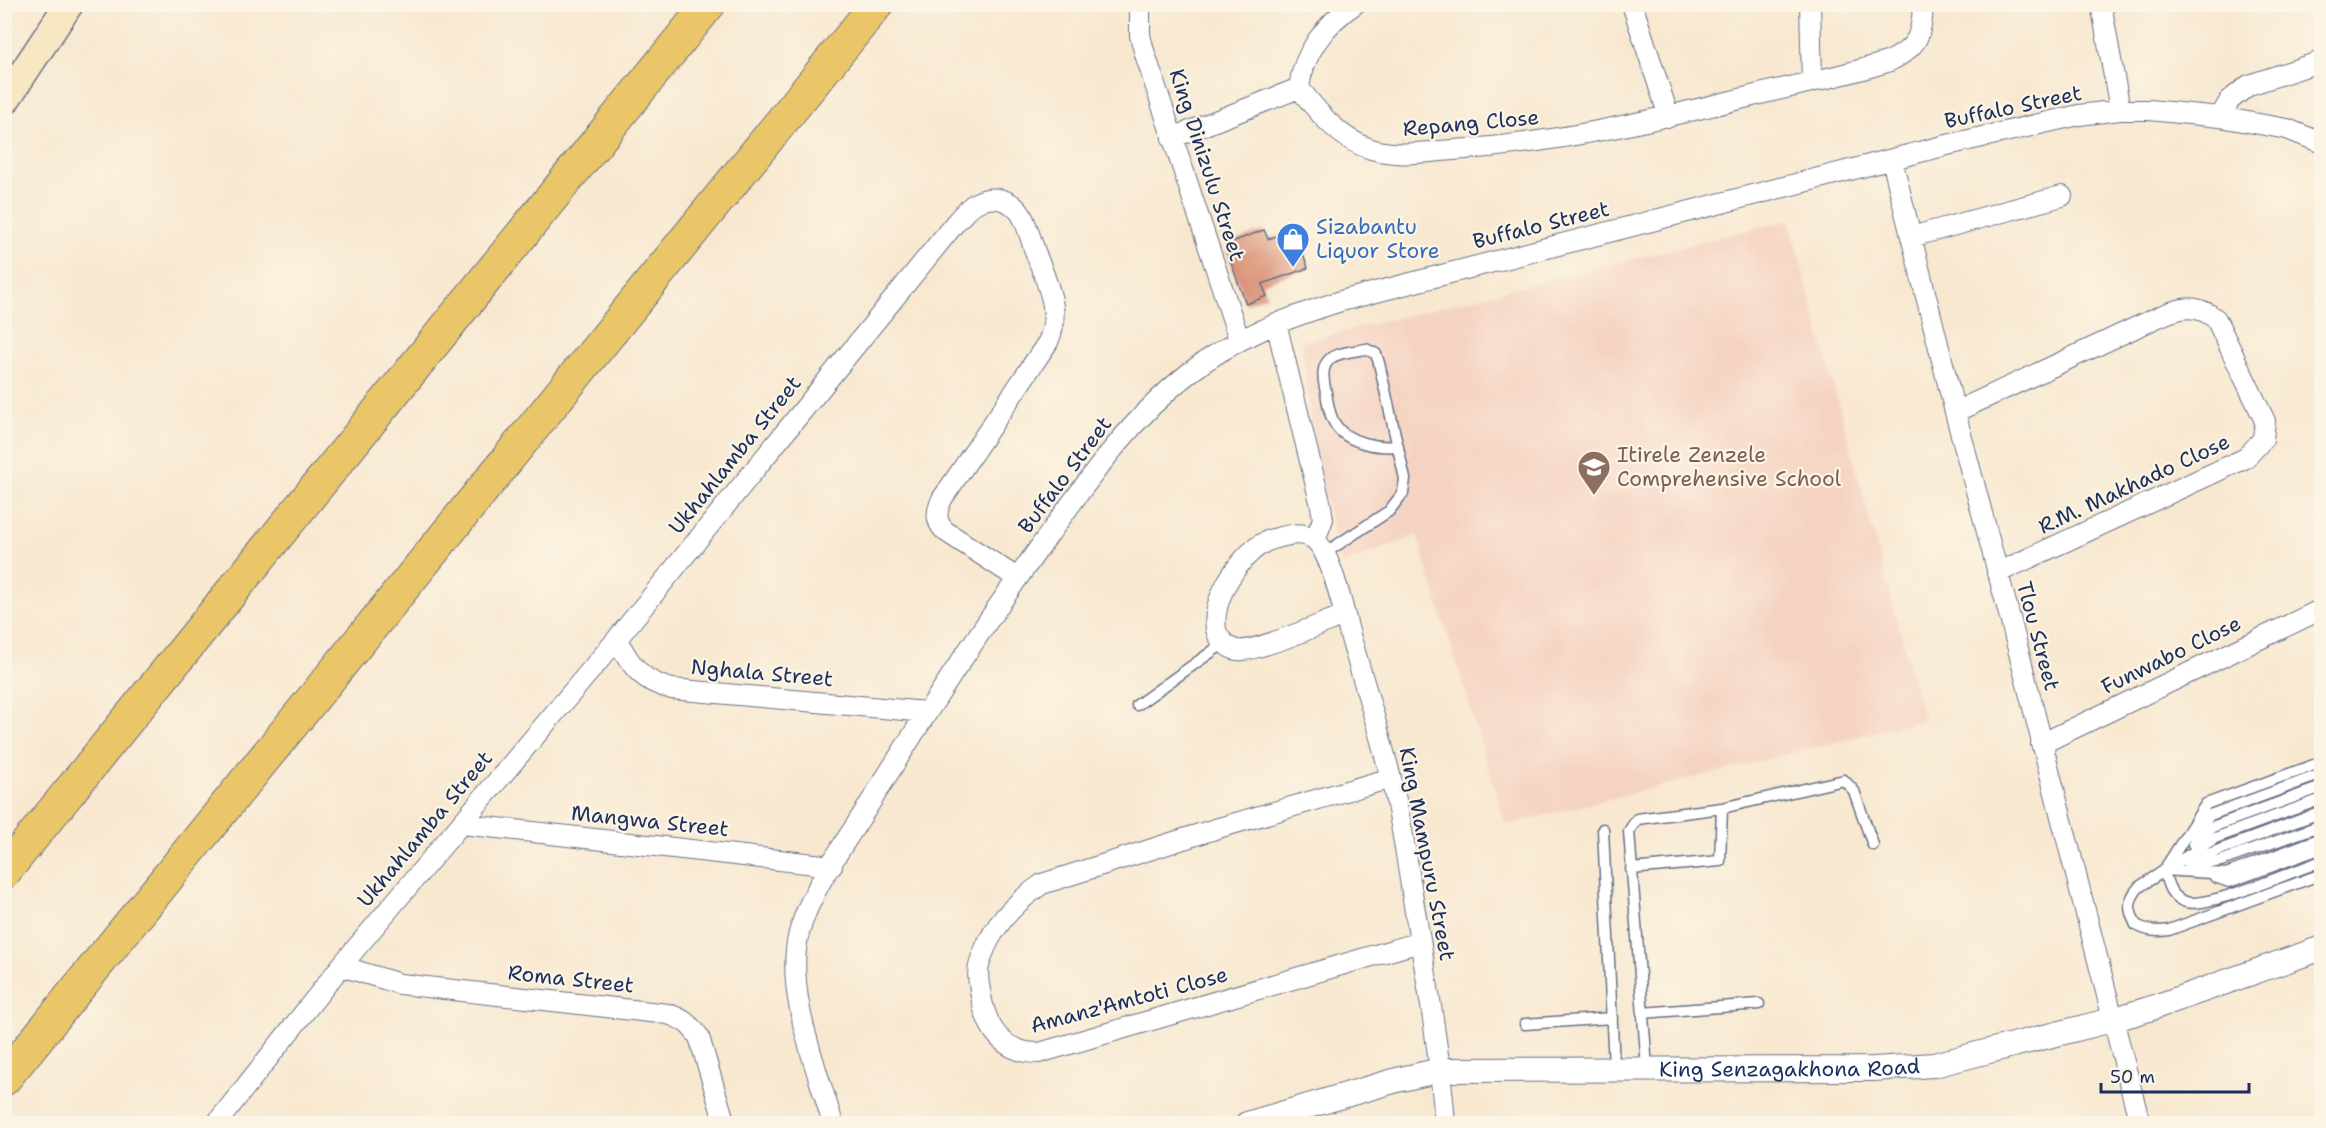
<svg xmlns="http://www.w3.org/2000/svg" width="2326" height="1128" font-family="'Shantell Sans',sans-serif">
  <rect width="100%" height="100%" fill="#fcf5e5"/>
  <filter id="ink" filterUnits="userSpaceOnUse"><feTurbulence type="fractalNoise" baseFrequency=".0167" numOctaves="2"/><feDisplacementMap in="SourceGraphic" scale="12" xChannelSelector="R" yChannelSelector="G"/><feConvolveMatrix kernelMatrix="1 2 1 2 8 2 1 2 1" color-interpolation-filters="sRGB"/></filter>
  <filter id="wash" filterUnits="userSpaceOnUse"><feTurbulence type="fractalNoise" baseFrequency=".008" numOctaves="4" result="noise"/><feDisplacementMap in="SourceGraphic" scale="24" xChannelSelector="R" yChannelSelector="G"/><feGaussianBlur stdDeviation="1.35" result="paint"/><feColorMatrix in="noise" values="0 0 0 0 0 0 0 0 0 0 0 0 0 0 0 0 0 1.4 0 .05"/><feComposite in="paint" operator="in"/></filter>
  <g filter="url(#wash)">
    <rect width="100%" height="100%" fill="#f8e8d0"/>
    <!-- built -->
    <path fill="#f5d3c2" d="M1789 220 1924 720 1506 825 1417 535 1341 565 1316 458 1301 342Z"/>
    <g id="blocks">
      <!-- building -->
      <path fill="#db9379" d="M1264 230 1268 239 1294 230 1308 268 1262 284 1267 296 1246 304 1226 249 1231 248 1229 243Z"/>
    </g>
  </g>
  <g filter="url(#ink)">
    <use href="#blocks" fill-opacity="0" stroke="#687086" stroke-width="1.5"/>
    <g fill="none" stroke-linecap="round" stroke-linejoin="round">
      <defs>
        <path id="service" d="M1325 553 1389 511 1403 493 1405 479 1379 363 1376 354 1366 349C1356 351 1339 352 1331 358 1321 366 1323 378 1325 388 1328 400 1328 414 1335 424 1346 443 1378 448 1398 446
          M1137 705 1224 643
          M2322 762 2206 804 2164 870C2167 884 2171 898 2186 902 2209 909 2295 870 2322 861
          M2322 799 2215 838 2139 887C2127 901 2128 909 2136 925 2148 931 2156 932 2169 930L2322 874
          M1603 829 1614 1068
          M2193 835 2210 815 2322 774
          M2193 844 2212 827 2322 787
          M2187 862 2322 812
          M2188 866 2221 861 2322 825
          M1631 869 1720 861 1722 808
          M2164 870 2226 874 2322 838
          M2215 877 2229 882 2322 848
          M1642 1013 1759 1004
          M1525 1024 1612 1018
          M1647 1068 1629 831 1637 819 1722 808 1844 780 1854 791 1873 845"/>
        <path id="minor" d="M1140 4V35L1144 51 1239 339
          M1632 4 1669 117
          M1810 4 1812 81
          M2101 4 2120 110
          M1299 88C1318 112 1340 140 1371 149 1397 157 1426 152 1453 150 1553 144 1650 121 1748 97 1795 85 1844 76 1890 61 1918 47 1922 35 1923 4
          M2220 117 2230 100 2249 85 2322 61
          M1172 138 1299 88C1303 53 1326 23 1355 4
          M1892 160 1955 412 2010 618 2140 1124
          M1911 237 2062 196
          M1276 323 1321 506 1323 519 1315 540
          M1955 412 2156 318C2178 308 2195 302 2216 319L2265 421 2263 439 2246 458 1997 573
          M1344 615C1323 623 1255 653 1237 650 1229 649 1220 640 1217 633 1207 602 1244 546 1273 539 1287 535 1305 530 1316 541 1332 556 1344 613 1350 635 1364 683 1379 730 1391 779 1403 824 1408 871 1416 917 1428 986 1440 1054 1445 1124
          M617 639C630 665 642 682 672 689L926 712
          M2041 744 2322 609
          M1391 778 1215 829 1042 884C1014 903 990 929 980 962 977 971 978 981 980 990 985 1025 1000 1053 1039 1053L1420 942
          M462 824 832 866
          M341 966 400 984 668 1014C683 1019 690 1024 699 1037L725 1124
          M216 1124 341 966 617 639 956 222C962 216 968 207 976 203 992 194 1011 199 1021 214 1028 226 1031 241 1036 254 1047 284 1062 311 1048 342L942 499C936 512 935 521 945 531L1017 578
          M833 1124C817 1068 784 991 799 933 811 887 850 836 875 795 928 709 983 626 1042 544 1086 483 1129 420 1189 373 1235 337 1287 318 1341 301L1947 145 2079 115 2120 110H2149L2220 117 2287 129 2322 143"/>
        <g id="tertiary">
          <path id="s1" d="M1247 1124 1397 1080 1441 1070 1874 1069 1934 1065 2112 1020 2152 1008 2322 948"/>
        </g>
        <path id="secondary" d="M4 102 69 4"/>
        <path id="motorway" d="M4 872 709 4
          M4 1079 877 4"/>
      </defs>
      <!-- service casing -->
      <use href="#service" stroke="#687086" stroke-width="13"/>
      <!-- minor casing -->
      <use href="#minor" stroke="#687086" stroke-width="22"/>
      <!-- tertiary casing -->
      <use href="#tertiary" stroke="#687086" stroke-width="26"/>
      <!-- secondary casing -->
      <use href="#secondary" stroke="#687086" stroke-width="31"/>
      <!-- motorway casing -->
      <use href="#motorway" stroke="#687086" stroke-width="35"/>
      <!-- service -->
      <use href="#service" stroke="#fff" stroke-width="10"/>
      <!-- minor -->
      <use href="#minor" stroke="#fff" stroke-width="20"/>
      <!-- tertiary -->
      <use href="#tertiary" stroke="#fff" stroke-width="24"/>
      <!-- secondary -->
      <use href="#secondary" stroke="#f7e8c3" stroke-width="28"/>
      <!-- motorway -->
      <use href="#motorway" stroke="#eac669" stroke-width="33"/>
    </g>
  </g>
  <!-- icons -->
  <defs>
    <symbol id="shop-pin" viewBox="-11 -11 22 30"><path d="M0 17L-7.5 6A9.5 9.5 0 1 1 7.5 6Z" fill="#3f7fe0" stroke="#fcf5e5"/><path d="M-5-2.5h2.3a2.7 3.5 0 0 1 5.4 0H5L5.5 6h-11ZM-1.5-2.5h3a1.5 2.3 0 0 0-3 0Z" fill="#fff"/></symbol>
    <symbol id="school-pin" viewBox="-11 -11 22 30"><path d="M0 17L-7.5 6A9.5 9.5 0 1 1 7.5 6Z" fill="#8d6e63" stroke="#fcf5e5"/><path d="M0-5L7-2L0 1L-7-2ZM-4 1L0 2.5L4 1V4Q0 6-4 4Z" fill="#fff"/></symbol>
  </defs>
  <g fill-rule="evenodd">
    <use href="#shop-pin" x="1274" y="220" width="38" height="52"/>
    <use href="#school-pin" x="1575" y="448" width="38" height="52"/>
  </g>
  <g text-anchor="middle" dominant-baseline="central" stroke-width="4.5" stroke-linejoin="round" paint-order="stroke">
    <!-- street labels -->
    <g font-size="21" fill="#1b2f5e" stroke="#fcf5e5">
      <text transform="translate(2013 107) rotate(-12)">Buffalo Street</text>
      <text transform="translate(1471 123) rotate(-5)">Repang Close</text>
      <text transform="translate(1207 165) rotate(72)">King Dinizulu Street</text>
      <text transform="translate(1541 225) rotate(-14)">Buffalo Street</text>
      <text transform="translate(735 455) rotate(-51)">Ukhahlamba Street</text>
      <text transform="translate(1065 475) rotate(-53)">Buffalo Street</text>
      <text transform="translate(2134 484) rotate(-25)">R.M. Makhado Close</text>
      <text transform="translate(2038 636) rotate(75)">Tlou Street</text>
      <text transform="translate(2171 655) rotate(-26)">Funwabo Close</text>
      <text transform="translate(762 673) rotate(5)">Nghala Street</text>
      <text transform="translate(650 821) rotate(6)">Mangwa Street</text>
      <text transform="translate(425 829) rotate(-50)">Ukhahlamba Street</text>
      <text transform="translate(1427 854) rotate(79)">King Mampuru Street</text>
      <text transform="translate(571 979) rotate(6)">Roma Street</text>
      <text transform="translate(1129 1000) rotate(-15)">Amanz'Amtoti Close</text>
      <text stroke="none"><textPath href="#s1" startOffset="550">King Senzagakhona Road</textPath></text>
    </g>
    <!-- shop labels -->
    <g font-size="21" fill="#366cbe" stroke="#fcf5e5" text-anchor="start">
      <text x="1316" y="227">Sizabantu<tspan x="1316" dy="24">Liquor Store</tspan></text>
    </g>
    <!-- education labels -->
    <g font-size="21" fill="#785e54" stroke="#fcf5e5" text-anchor="start">
      <text x="1617" y="455">Itirele Zenzele<tspan x="1617" dy="24">Comprehensive School</tspan></text>
    </g>
  </g>
  <!-- margin -->
  <rect width="2326" height="1128" fill="none" stroke="#fcf5e5" stroke-width="24"/>
  <!-- scale -->
  <path d="M2101 1083v9h148v-9" fill="none" stroke="#1b2f5e" stroke-width="3"/>
  <text x="2110" y="1083" font-size="18" fill="#1b2f5e" stroke="#fcf5e5" stroke-width="4.5" paint-order="stroke">50 m</text>
</svg>
